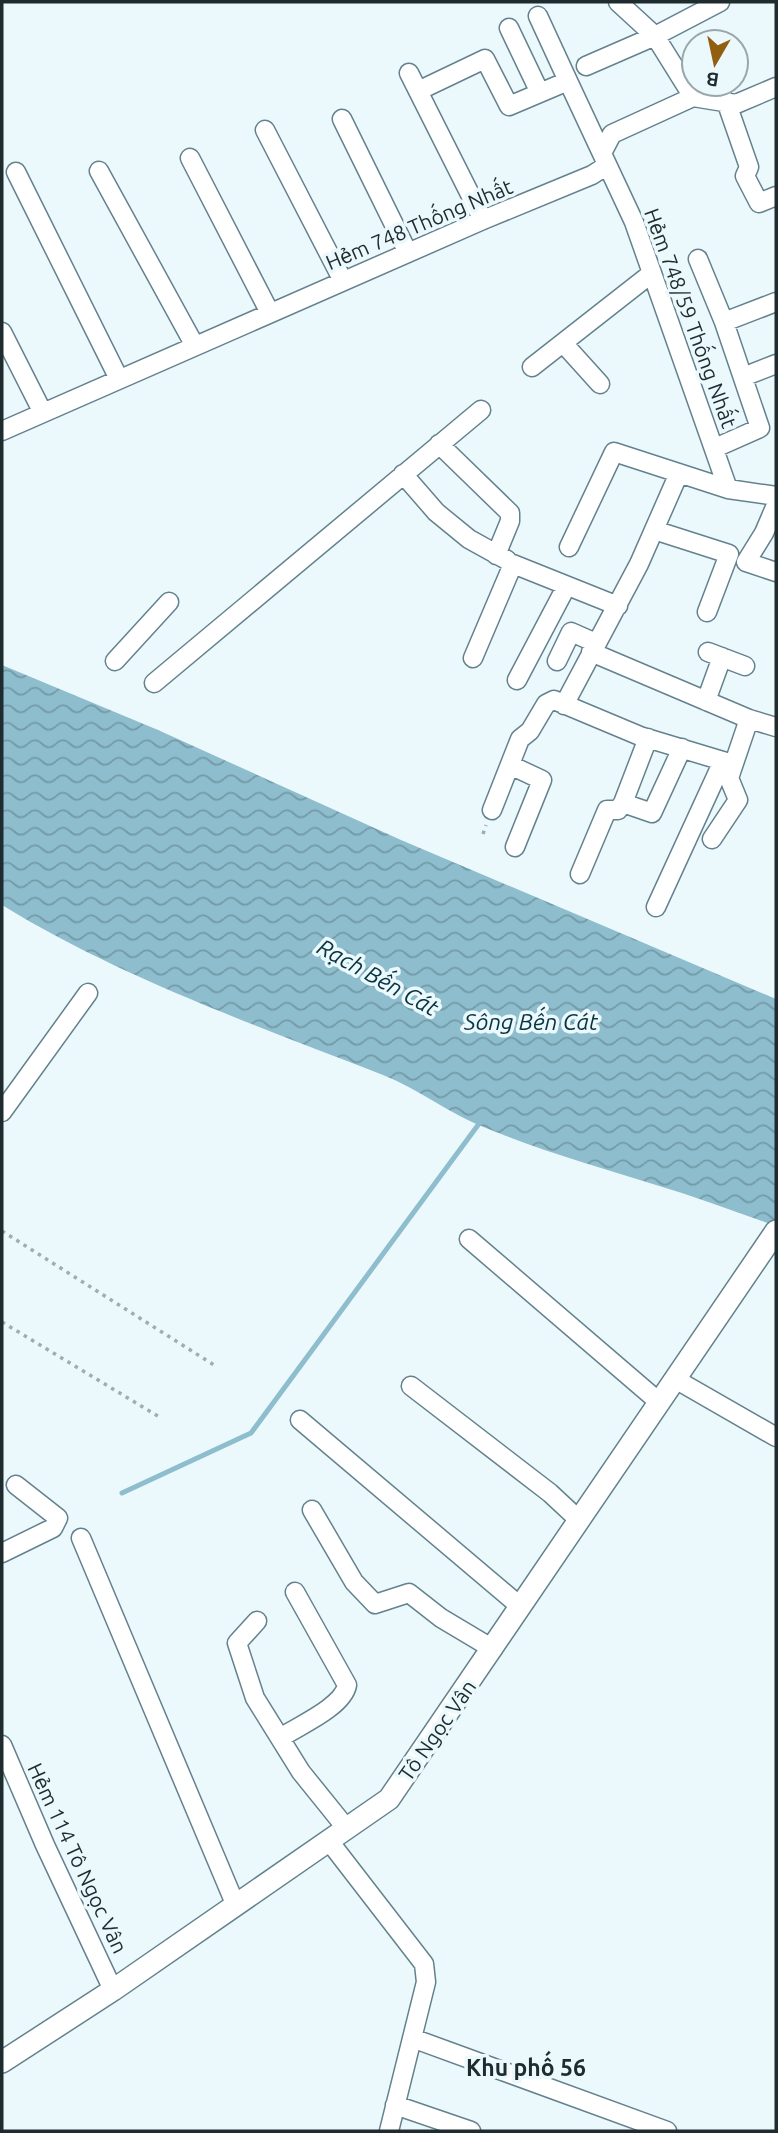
<svg xmlns="http://www.w3.org/2000/svg" width="778" height="2133" font-family="Ubuntu,sans-serif">
  <defs>
    <pattern id="water-waves" width="16" height="10" patternUnits="userSpaceOnUse" patternTransform="scale(1.75)"><rect width="16" height="10" fill="#8ebdcd"/><path d="M0 5q4-4 8 0t8 0" fill="none" stroke="#739aa7"/></pattern>
  </defs>
  <rect width="100%" height="100%" fill="#ebf9fd"/>
  <!-- water -->
  <path fill="url(#water-waves)" d="M2 665 158 730 401 840 776 999V1226C736 1212 697 1197 656 1185 599 1167 541 1151 486 1128 449 1114 419 1089 383 1075 255 1025 119 977 2 905Z"/>
  <g fill="none" stroke-linecap="round" stroke-linejoin="round">
    <!-- stream -->
    <path stroke="#8ebdcd" stroke-width="5" d="M122 1493 251 1433 481 1121"/>
    <defs>
      <path id="minor" d="M618 2 655 36 693 97
        M538 16 568 81
        M509 28 540 93
        M586 66 655 36 720 2
        M409 73 483 220
        M418 91 485 59 509 106 568 81 634 222 728 489
        M693 97 736 104 776 87
        M726 101 749 167 745 176 759 203 776 196
        M342 119 408 253
        M265 130 343 281
        M602 153 612 134 693 97
        M190 158 270 313
        M99 171 195 346
        M16 172 119 379
        M698 259 724 322
        M2 332 43 413
        M563 343 600 384
        M532 367 652 273
        M743 377 776 364
        M2 431 483 220 592 175 606 166
        M439 444 510 513V521L496 555
        M715 448 760 428 724 322 776 302
        M403 474 436 512 469 539 507 560
        M776 505 764 533 746 562 776 572
        M654 530 729 554 707 612
        M569 547 614 452 728 489 776 496
        M591 652 749 719 776 727
        M708 652 745 666
        M473 658 513 564 618 606
        M115 661 169 602
        M557 661 571 632 596 643
        M517 680 566 587
        M154 683 481 410
        M706 701 722 657
        M564 705 639 564 679 473
        M510 765 542 780 515 847
        M623 803 652 813 682 748
        M492 810 520 739 530 731 546 704 554 700 640 736 733 764
        M712 839 738 800 729 778 749 719
        M580 874 607 810H618L623 803 648 738
        M656 907 723 761
        M2 1112 88 993
        M469 1239 659 1402
        M675 1379 776 1437
        M411 1386 550 1493 579 1520
        M300 1420 521 1607
        M312 1510 354 1582 375 1604 409 1593 441 1618 493 1649
        M81 1538 236 1906
        M2 1553 53 1528 58 1518 16 1485
        M257 1621 237 1643 255 1698 301 1772 347 1829
        M280 1738C298 1726 343 1707 347 1685L295 1592
        M2 1745 45 1845 113 1990
        M329 1841 424 1964 426 1982 389 2131
        M412 2038 667 2131
        M395 2105 471 2131"/>
      <path id="major" d="M2 2062 113 1990 389 1799 776 1231"/>
    </defs>
    <!-- minor casing -->
    <use href="#minor" stroke="#63828d" stroke-width="21"/>
    <!-- major casing -->
    <use href="#major" stroke="#63828d" stroke-width="24"/>
    <!-- path -->
    <path stroke="#9fadb1" stroke-width="3.5" stroke-dasharray="3.5 5" stroke-linecap="butt" d="M483 834 486 825
      M2 1231 214 1365
      M2 1322 161 1418"/>
    <!-- minor -->
    <use href="#minor" stroke="#fff" stroke-width="18"/>
    <!-- major -->
    <use href="#major" stroke="#fff" stroke-width="21"/>
  </g>
  <g text-anchor="middle" dominant-baseline="central" stroke-width="7" stroke-linejoin="round" paint-order="stroke">
    <!-- street labels -->
    <g font-size="21" fill="#1e2b2f" stroke="#ebf9fd">
      <text transform="translate(419 224) rotate(-23)">Hẻm 748 Thống Nhất</text>
      <text transform="translate(691 318) rotate(70)">Hẻm 748/59 Thống Nhất</text>
      <text transform="translate(437 1730) rotate(-55)">Tô Ngọc Vân</text>
      <text transform="translate(78 1858) rotate(65)">Hẻm 114 Tô Ngọc Vân</text>
    </g>
    <!-- water labels -->
    <g font-size="23" font-style="italic" fill="#083440" stroke="#ebf9fd">
      <text transform="translate(378 977) rotate(29)">Rạch Bến Cát</text>
      <text x="531" y="1021">Sông Bến Cát</text>
    </g>
    <!-- neighbourhood labels -->
    <g font-size="23" font-weight="bold" fill="#1e2b2f" stroke="#ebf9fd">
      <text x="526" y="2067">Khu phố 56</text>
    </g>
  </g>
  <!-- border -->
  <rect width="778" height="2133" fill="none" stroke="#1e2b2f" stroke-width="7"/>
  <!-- north arrow -->
  <g transform="translate(715 63) rotate(189)"><circle r="33" fill="#ebf9fd" stroke="#99a7ab" stroke-width="2"/>
  <path d="M0-5L12 26L0 18L-12 26Z" fill="#925f11"/>
  <text y="-10" font-size="19" font-weight="bold" text-anchor="middle" fill="#1e2b2f">B</text>
  </g>
</svg>
